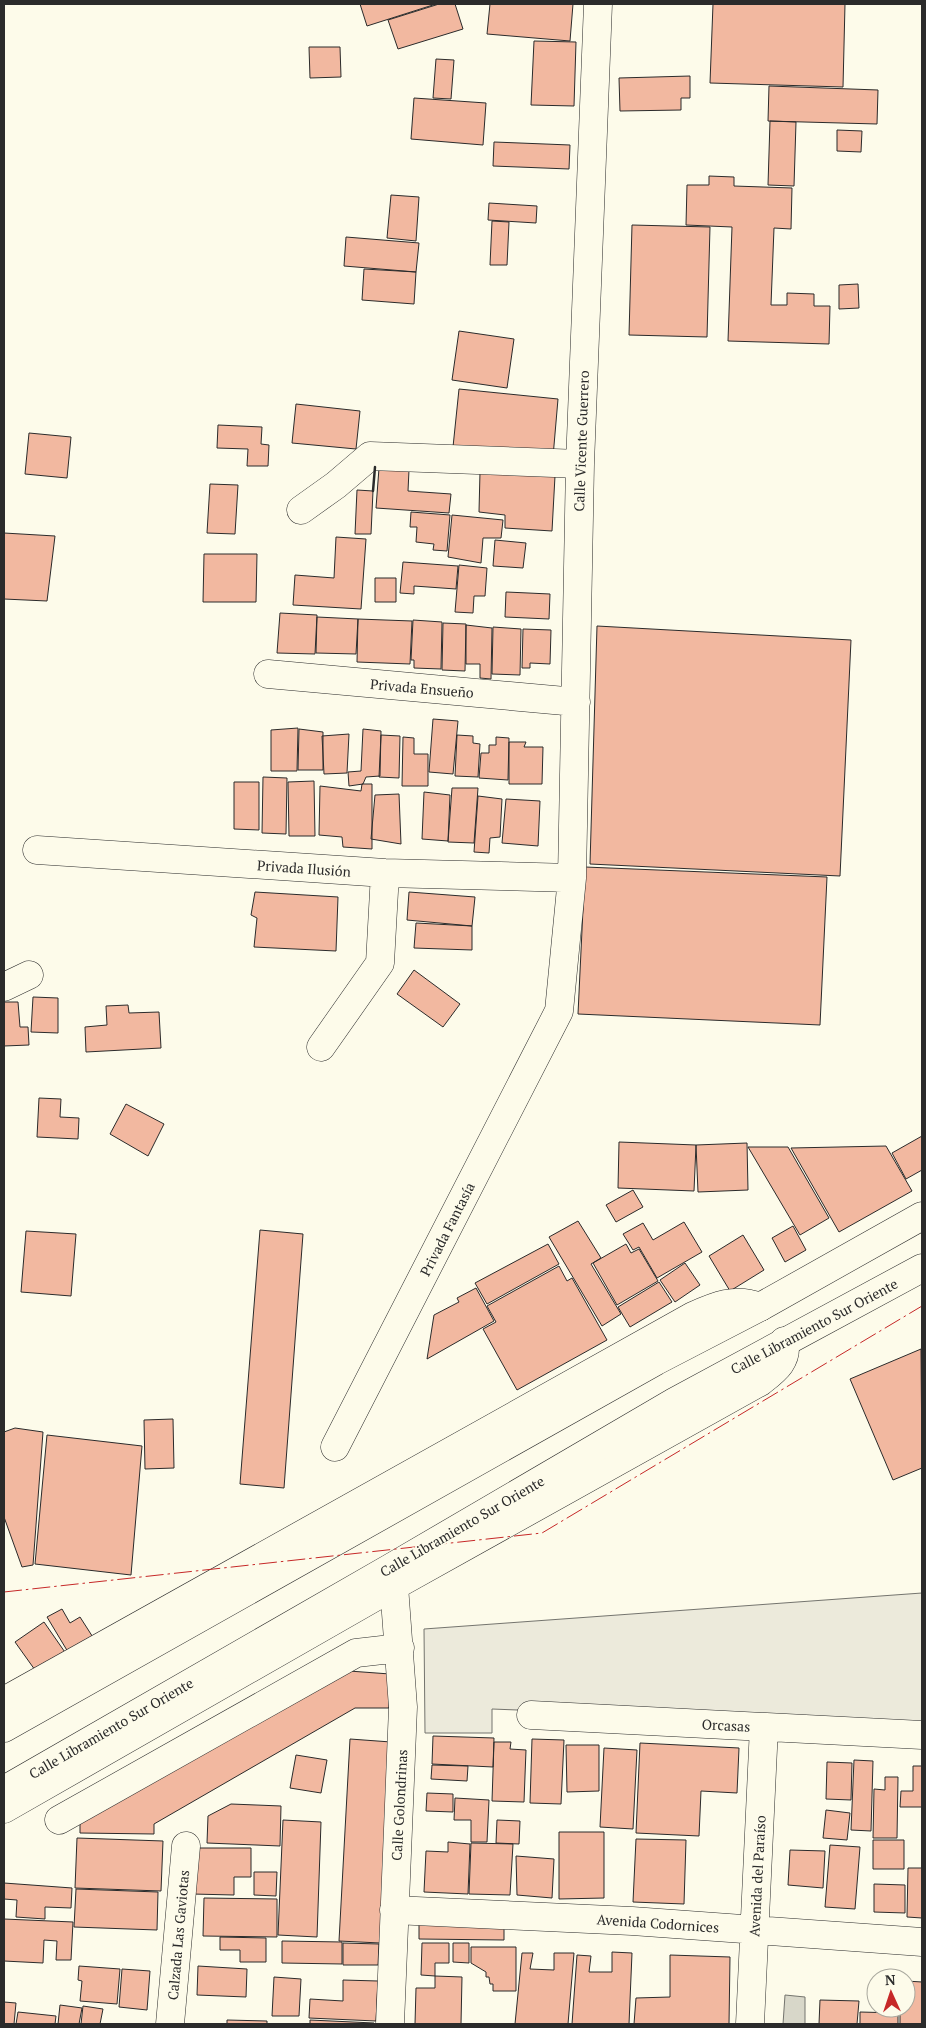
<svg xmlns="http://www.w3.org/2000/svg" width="926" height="2028" font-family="'PT Serif',serif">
  <rect width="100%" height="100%" fill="#fdfbea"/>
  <!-- parking -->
  <path fill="#eceadb" stroke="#74746e" d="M922 1593V1726L492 1709V1733H425L424 1629Z"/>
  <!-- water -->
  <path fill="#d8d7c9" stroke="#74746e" d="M785 1995 805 1997V2024H783Z"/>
  <!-- building -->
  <path fill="#f2b8a0" stroke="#2b2b2b" d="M360 4H436L367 26Z
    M439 4H455L463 29 398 49 388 20Z
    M490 4H573L570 41 487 34Z
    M713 4H845L843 87 710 83Z
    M534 41 576 42 574 106 531 105Z
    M309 47H340L341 77 310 78Z
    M436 59 454 60 451 99 433 98Z
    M690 76V98H681V110L620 111 619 78Z
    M769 86 878 90 877 124 768 121Z
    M414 98 486 103 483 145 411 139Z
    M770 121 796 122 794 186 768 185Z
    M837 130 862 131 861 152 837 151Z
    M494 142 570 145 569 169 493 166Z
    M709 176 734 177V186L792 188 791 229 774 228 771 305H787V293L814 294V306H830L829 344 728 341 732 227 686 225 687 185H709Z
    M391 195 419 197 416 241 387 238Z
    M489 203 537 206 536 223 488 220Z
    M492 221 509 222 507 265H490Z
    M632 225 710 227 707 337 629 335Z
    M346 237 419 243 416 272 344 266Z
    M364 269 416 272 414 304 362 300Z
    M858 284 859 308 839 309V285Z
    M459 331 514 339 507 388 452 380Z
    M459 389 558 399 553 457 453 447Z
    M296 404 360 411 356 449 292 443Z
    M218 425 262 427 261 444 269 445 268 466H247L248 449 217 448Z
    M29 433 71 437 67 478 25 474Z
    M379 468 409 470 408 491 451 494 449 513 376 508Z
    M480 472 555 476 552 531 505 528V515L479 512Z
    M210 484 238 485 235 534 207 533Z
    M357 490 373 491 371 534H355Z
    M411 512 450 515 447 551 433 550 434 544 416 542 417 527H410Z
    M452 515 503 520 501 538H483L481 563 448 557Z
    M4 533 55 536 47 601 4 599Z
    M336 537 366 539 361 609 293 605 295 575 334 578Z
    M495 540 526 543 523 568 493 566Z
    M204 554H257L256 602H203Z
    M403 562 458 566 456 589 414 586V594L400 593Z
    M459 565 487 568 485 596H474L473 613 455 612Z
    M375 578H396V602H375Z
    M506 592 550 594 549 619 505 617Z
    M280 613 317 615 315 654 277 653Z
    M317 617 358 619 356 654 316 653Z
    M358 619 412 621 410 664 357 662Z
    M413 620 442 622 441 669 414 668V660H411Z
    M443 623 466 624 465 671 442 670Z
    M466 625 492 628 491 679 480 678V664H466Z
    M597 626 851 640 840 876 590 864Z
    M493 627 521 629 520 675 492 674Z
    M523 629 551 630 550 664 530 663V668H522Z
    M433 719 458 721 453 774 429 772Z
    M298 728 297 771H271V730Z
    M299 729 323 732V770H298Z
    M363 729 381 731 380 776 366 777 363 784 349 786 348 772 361 771Z
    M349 734 347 773 324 774 322 736Z
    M381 735 400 736 399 778 379 777Z
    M457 735 473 736V743L480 744 478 777 455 776Z
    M403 737 414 738V754H428V786H402Z
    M496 737 509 738 508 780 479 778 481 753H489V745H496Z
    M509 742H526L524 747H543L542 784H509Z
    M263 777 287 778 286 834 262 833Z
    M314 781 315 836H289L288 782Z
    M234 782H259V830L234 829Z
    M362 784H372V849L343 847 342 837 319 835 320 786 361 791Z
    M452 788H478L474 843 448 842Z
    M424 792 450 795 448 841 422 839Z
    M399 794 401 844 371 839 375 795Z
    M478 796 502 799 500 837 490 838 489 853 474 852Z
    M506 799 540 801 538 846 502 843Z
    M585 867 827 877 820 1025 578 1014Z
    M255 892 338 897 336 951 254 947 257 918 251 915Z
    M409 892 475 897 472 926 407 920Z
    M416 923 472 926V950L414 948Z
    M414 970 460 1004 443 1027 397 994Z
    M33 997 58 998V1033L31 1032Z
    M4 1002H18L20 1027H28L29 1045 4 1046Z
    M128 1005 129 1013 159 1012 161 1048 86 1052 85 1027 107 1025 106 1006Z
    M39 1098 61 1099 60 1117 79 1118 78 1139 37 1137Z
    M126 1104 164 1124 148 1156 110 1134Z
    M922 1136V1170L906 1179 892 1153Z
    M619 1142 696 1145 694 1191 618 1188Z
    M747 1143 748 1190 698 1192 696 1145Z
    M886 1146 912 1191 839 1232 791 1148Z
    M748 1147H788L829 1218 800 1235Z
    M633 1190 643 1207 616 1222 606 1205Z
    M578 1221 601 1258 591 1264 621 1314 602 1326 549 1237Z
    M684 1222 702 1252 657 1278 639 1247 633 1250 623 1234 643 1223 653 1240Z
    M793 1226 806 1250 785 1262 772 1238Z
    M260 1230 303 1234 284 1488 240 1484Z
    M26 1231 76 1234 71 1296 21 1292Z
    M743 1235 764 1270 730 1291 709 1256Z
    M548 1244 559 1264 487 1304 475 1283Z
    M626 1244 631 1253 639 1249 658 1281 617 1305 593 1263Z
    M685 1263 700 1285 675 1302 660 1280Z
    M559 1266 567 1281 572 1278 607 1340 517 1390 483 1329 496 1322 487 1306Z
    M659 1282 672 1302 630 1327 618 1307Z
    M476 1288 494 1321 427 1359 434 1315 459 1302 457 1298Z
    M921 1349 922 1468 893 1480 850 1379Z
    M173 1419 174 1468 145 1469 144 1420Z
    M15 1428 43 1432 33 1565 22 1567 4 1517V1432Z
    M47 1435 142 1446 131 1575 35 1564Z
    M62 1609 70 1623 80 1617 96 1642 71 1657 47 1617Z
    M44 1622 69 1658 40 1677 15 1642Z
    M349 1671 390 1674 389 1708H355L154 1824V1834L80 1833V1822Z
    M433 1736 494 1738 493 1767 432 1764Z
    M350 1739 391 1742 380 1943 339 1941Z
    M532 1739 564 1740 561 1804 530 1803Z
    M494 1742H511L510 1749 526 1750 524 1802 492 1801Z
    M640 1743 739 1748 737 1793 701 1791 699 1836 636 1833Z
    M566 1745H599V1791L567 1792Z
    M604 1748 637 1750 633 1829 600 1827Z
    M296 1755 327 1760 321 1793 290 1788Z
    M854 1760 873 1761 871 1831 851 1830Z
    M827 1762 852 1763 851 1800 826 1799Z
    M432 1765 468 1766 467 1781 431 1779Z
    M913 1766H922V1807H900L901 1791H913Z
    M885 1777H898L897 1838H873L874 1789 885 1790Z
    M427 1793 453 1794V1812L426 1811Z
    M455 1798 489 1800 487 1842H471V1820H454Z
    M231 1804 281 1806 280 1846 207 1843 208 1816Z
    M826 1810 850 1813 847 1840 823 1838Z
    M283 1820 321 1822 317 1937 278 1935Z
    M497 1820 520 1821 519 1844 496 1843Z
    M559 1832H604V1898L559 1899Z
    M77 1838 163 1841 161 1891 75 1888Z
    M636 1839 686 1840 684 1904 633 1902Z
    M873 1840H904V1869H873Z
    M448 1842 470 1844 468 1894 424 1892 426 1851 448 1852Z
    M471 1843 513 1844 510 1895 469 1894Z
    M830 1845 860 1847 855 1909 825 1907Z
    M193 1848H251V1877H234V1895L192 1894Z
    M790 1850 825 1851 823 1888 788 1885Z
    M516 1856 554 1859 552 1898 517 1895Z
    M908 1868H922V1918L907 1917Z
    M254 1872H277L276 1896 254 1895Z
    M4 1883 72 1888 71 1908 45 1907V1919L16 1917 17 1900 4 1899Z
    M874 1884 905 1885V1913L874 1912Z
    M76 1889 158 1892 157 1930 74 1927Z
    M204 1898 277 1899V1937L203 1936Z
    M4 1919 73 1922 71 1960H56L57 1941 44 1940 43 1963 4 1961Z
    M419 1921 504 1922V1940L419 1939Z
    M220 1937 266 1938V1962H240V1950H220Z
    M282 1941 342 1942V1964L282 1963Z
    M343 1943 379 1944 378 1965H343Z
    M422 1943H449V1963H435V1976L421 1975Z
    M453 1943H469V1963L453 1962Z
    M471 1947H516V1991H493V1984H490L489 1977H486V1972L471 1963Z
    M612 1952 632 1953 629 2024H572L577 1955 591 1956 589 1972H612Z
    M522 1953H533L530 1969 554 1970V1953H574L568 2024H515Z
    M670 1955 730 1957 729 2024H634L636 1998 670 1997Z
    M79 1966 120 1969 117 2004 80 2001 82 1981 78 1980Z
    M198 1966 247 1969 246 1997 197 1995Z
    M122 1969 150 1971 147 2010 119 2007Z
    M922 1975V2024H900V2008H906V1981L922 1982Z
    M435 1976 462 1977 461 2024H415L416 1988H435Z
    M274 1977 301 1979 299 2016H272Z
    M343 1980 378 1981 376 2021 309 2018 310 1999 343 2001Z
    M820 2000 859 2001 857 2024H819Z
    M4 2002 16 2003 14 2024H4Z
    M60 2005 82 2008 79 2024H58Z
    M83 2006 103 2009 100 2024H81Z
    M18 2012 56 2016 55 2024H16Z
    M860 2012 898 2013V2024H860Z
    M227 2020 267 2021V2024H227Z
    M310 2020 374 2023V2024H310Z"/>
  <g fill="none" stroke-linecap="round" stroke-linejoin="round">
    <defs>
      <path id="minor" d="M301 510 336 485 370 456 580 464
        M268 674 576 702
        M37 850 385 873 572 878
        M4 987 29 975
        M321 1047 380 963 385 873
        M335 1447 559 1011 572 878 580 464 598 4
        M4 1701 693 1316C715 1306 736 1297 760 1307
        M531 1715 922 1735
        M4 1809 394 1586 760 1382C774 1371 789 1361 784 1341
        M59 1820 356 1653 400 1648
        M394 1910 632 1921 922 1942
        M170 2024 186 1846
        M390 2024 403 1707 394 1586
        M750 2024 764 1727"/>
      <path id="major" d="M4 1728 656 1361 760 1307 922 1216
        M4 1790 392 1567 674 1402 922 1268"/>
    </defs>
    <!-- minor casing -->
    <use href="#minor" stroke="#2b2b2b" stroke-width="29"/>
    <!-- major casing -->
    <use href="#major" stroke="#2b2b2b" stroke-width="29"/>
    <!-- minor -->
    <use href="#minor" stroke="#fdfbea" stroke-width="28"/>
    <!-- major -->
    <use href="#major" stroke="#fdfbea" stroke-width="28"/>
    <!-- wall -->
    <path stroke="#2b2b2b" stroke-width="2.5" d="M373 491 375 467"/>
    <!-- power -->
    <path stroke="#c62828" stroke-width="1" stroke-dasharray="18 4 2.5 4" stroke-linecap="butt" d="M4 1592 542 1533 922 1306"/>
  </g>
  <g text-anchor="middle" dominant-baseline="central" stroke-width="4" stroke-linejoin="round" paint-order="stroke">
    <!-- street labels -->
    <g font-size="14" fill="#2b2b2b" stroke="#fdfbea">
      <text transform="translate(581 441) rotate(-88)">Calle Vicente Guerrero</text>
      <text transform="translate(422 688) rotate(5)">Privada Ensueño</text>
      <text transform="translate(304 868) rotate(4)">Privada Ilusión</text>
      <text transform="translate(447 1229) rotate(-63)">Privada Fantasía</text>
      <text transform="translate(814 1326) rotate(-28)">Calle Libramiento Sur Oriente</text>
      <text transform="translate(462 1526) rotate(-30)">Calle Libramiento Sur Oriente</text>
      <text transform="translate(726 1725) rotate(3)">Orcasas</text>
      <text transform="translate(111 1728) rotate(-30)">Calle Libramiento Sur Oriente</text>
      <text transform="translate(399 1805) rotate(-87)">Calle Golondrinas</text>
      <text transform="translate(757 1876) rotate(-87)">Avenida del Paraíso</text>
      <text transform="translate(658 1923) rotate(4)">Avenida Codornices</text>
      <text transform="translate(178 1935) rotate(-85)">Calzada Las Gaviotas</text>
    </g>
  </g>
  <!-- border -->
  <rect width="926" height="2028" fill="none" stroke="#2b2b2b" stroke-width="10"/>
  <!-- north arrow -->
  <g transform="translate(891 1993) rotate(357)"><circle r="24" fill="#fdfbea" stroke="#a9a89e"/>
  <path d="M0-4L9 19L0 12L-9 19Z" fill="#c62828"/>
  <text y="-8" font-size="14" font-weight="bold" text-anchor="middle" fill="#2b2b2b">N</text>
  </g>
</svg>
